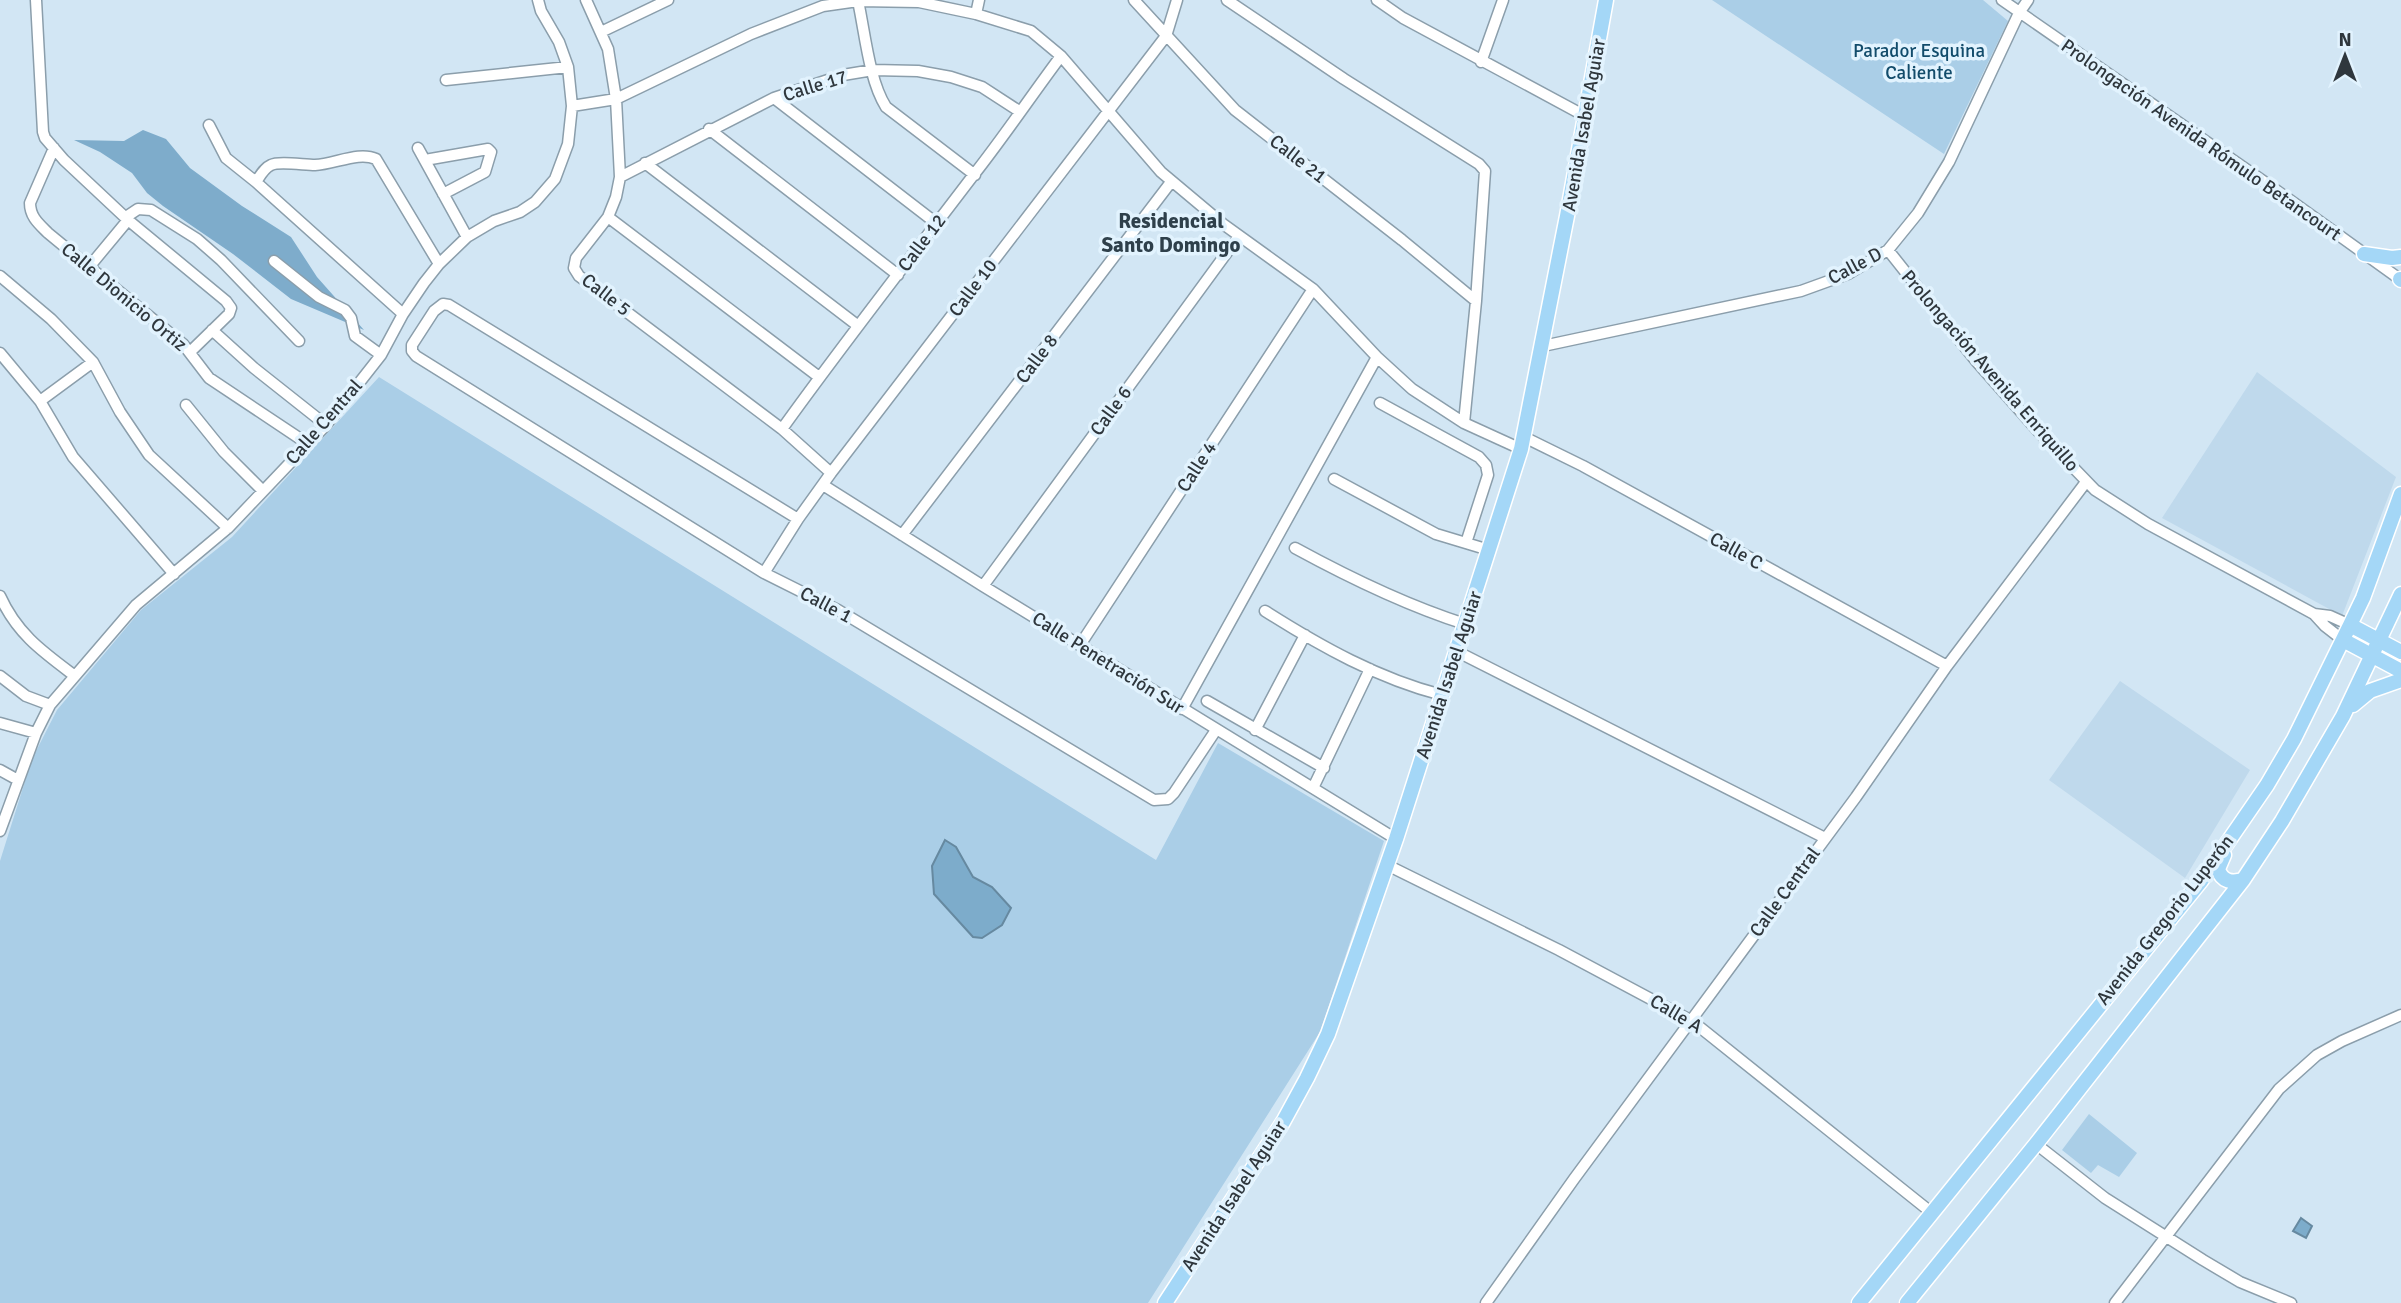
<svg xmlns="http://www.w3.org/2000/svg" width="2401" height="1303" font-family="Signika,sans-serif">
  <rect width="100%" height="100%" fill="#d2e6f4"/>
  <!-- built -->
  <path fill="#bfd9ec" d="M2257 372 2396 477 2342 616 2162 518Z
    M2120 681 2250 770 2185 878 2049 780Z"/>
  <!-- green -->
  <path fill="#aacee7" d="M1712 0H1983L2008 21 1944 154Z
    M379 377 1156 860 1218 743 1384 841 1320 1032 1148 1303H0V861L32 759 57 710 141 610 232 537Z
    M2089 1114 2137 1153 2119 1177 2098 1165 2091 1173 2062 1150Z"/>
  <!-- forest -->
  <path fill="#7eaccb" d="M143 130 166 139 190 168 242 206 291 237 317 277 364 330 291 299 233 254 163 206 147 193 132 173 100 152 74 140 124 141Z"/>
  <!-- water -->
  <path fill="#7daccb" stroke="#6689a0" stroke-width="2" d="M945 840 956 847 973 877 992 887 1011 908 1002 925 982 938 973 937 934 894 932 866Z
    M2301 1218 2312 1226 2306 1238 2293 1231Z"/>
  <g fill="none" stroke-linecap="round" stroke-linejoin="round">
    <defs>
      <path id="minor" d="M36 0 43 132 45 138 64 160 128 220 226 301 231 308 229 314 190 352
        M586 0 608 49 616 99 620 177 616 197 608 217 576 258 574 268 579 276 782 429 831 473
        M1134 0 1235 110 1402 240 1476 301
        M1227 0 1344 79 1479 164 1485 171 1476 301 1464 423
        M1377 0 1403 18 1585 116
        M2002 0 2269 185 2401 280
        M858 1C865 33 869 80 886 107L975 175
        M976 14 979 0
        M601 32 668 0
        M1481 62 1503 0
        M446 80 568 67
        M774 98 936 223
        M572 106 616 99 751 34 823 6 858 1 919 2 976 14 1031 31 1061 56 1161 172 1223 224 1313 289 1377 357 1412 389 1464 423 1521 449
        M209 125 226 158 256 182 403 314
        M709 129 898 275
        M54 148 30 203C30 217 39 224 48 233L183 344 209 378 308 444
        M418 148 467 237
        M425 160 488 149 491 152 485 172 443 194
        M645 163 857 325
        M620 177 774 98 843 75 873 70 918 71 951 77 982 87 1019 111
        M256 182C260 176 264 168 271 165 279 161 304 165 315 165 335 164 359 151 376 159L439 264
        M126 217 138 209 151 210 197 239 221 260 299 341
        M608 217 819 377
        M1888 250 1976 361 2037 430 2095 490 2148 524 2314 614 2325 626 2343 640
        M274 261 319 297 345 310 351 318 355 336 381 355
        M89 267 128 220
        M0 276 51 319 93 362 120 412 149 455 228 528
        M212 330 254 368 326 425
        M1543 346 1801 291 1848 274 1888 250 1918 213 1949 162 2019 13 2028 0
        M0 353 40 401 73 457 174 574
        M40 401 93 362
        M1380 403 1479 457 1486 465 1488 475 1466 543
        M186 405 224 452 263 491
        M782 429C843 344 908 261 972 177 1003 138 1031 96 1061 56
        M1524 437 1583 466 1947 666
        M1334 479 1436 534 1489 550
        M823 485 983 586 1396 839
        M798 519 449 305 443 304 434 311 412 345V351L416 356 764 573 838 610 1154 800 1168 799 1174 793 1216 730
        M902 535 1171 182
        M1295 548C1350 578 1405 605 1465 624
        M764 573 798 519 831 473 1166 36 1177 0
        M983 586 1239 236
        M0 596C17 634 43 652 75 676
        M1265 611C1320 646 1379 679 1442 695
        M2314 614 2330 616 2350 625
        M1080 645 1313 289
        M1456 651 1825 838
        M0 676 26 696 50 705
        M1207 701 1324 768
        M1182 709 1377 357
        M0 723 36 733
        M1255 730 1305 635
        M0 770 18 780
        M1313 788 1370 669
        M0 831 36 733 50 705 75 676 136 605 228 528 326 425 381 355 403 314 424 283 439 264 467 237 494 221 520 212 535 202 555 179 568 144 572 106 568 67 559 42 541 11 538 0
        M1387 865 1559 950 1692 1021 1932 1213
        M2036 1144 2105 1198 2203 1260 2240 1282 2291 1303
        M1486 1303 1574 1179 1856 797 1947 666 2086 482
        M2115 1303 2279 1089 2317 1055 2342 1041 2401 1015"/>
      <path id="major" d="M2364 254 2392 258 2401 257
        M2400 279 2401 280
        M2350 625 2401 652
        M2343 640 2401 671
        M2353 705 2370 691 2401 680
        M2224 855 2218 869C2222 882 2232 883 2243 880
        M1165 1303 1283 1122 1307 1078 1328 1034 1396 839 1521 449 1567 216 1606 0
        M1859 1303 2201 881 2267 785 2294 739 2350 625 2363 598 2401 494
        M1907 1303 2036 1144 2243 880 2282 821 2343 716 2401 594"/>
    </defs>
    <!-- minor casing -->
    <use href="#minor" stroke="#8b9eab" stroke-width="13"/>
    <!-- major casing -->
    <use href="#major" stroke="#fff" stroke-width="17"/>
    <!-- minor -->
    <use href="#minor" stroke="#fff" stroke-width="10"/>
    <!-- major -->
    <use href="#major" stroke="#a4d7f7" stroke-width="14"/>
  </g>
  <g text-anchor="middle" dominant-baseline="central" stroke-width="7" stroke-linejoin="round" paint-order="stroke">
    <!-- park labels -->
    <g font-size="19" fill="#124c6b" stroke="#e2f3fe">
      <text x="1919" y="51">Parador Esquina<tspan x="1919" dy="22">Caliente</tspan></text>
    </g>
    <!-- street labels -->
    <g font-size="19" fill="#2f373d" stroke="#e2f3fe">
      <text transform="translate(815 86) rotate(-17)">Calle 17</text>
      <text transform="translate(1584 125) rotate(-80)">Avenida Isabel Aguiar</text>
      <text transform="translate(2201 140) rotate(35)">Prolongación Avenida Rómulo Betancourt</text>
      <text transform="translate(1298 159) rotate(38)">Calle 21</text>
      <text transform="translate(922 243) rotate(-53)">Calle 12</text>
      <text transform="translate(1855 266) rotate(-28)">Calle D</text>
      <text transform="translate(973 288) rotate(-53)">Calle 10</text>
      <text transform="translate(606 295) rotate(38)">Calle 5</text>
      <text transform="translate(124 297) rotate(40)">Calle Dionicio Ortiz</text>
      <text transform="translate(1037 359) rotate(-53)">Calle 8</text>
      <text transform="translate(1990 371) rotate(49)">Prolongación Avenida Enriquillo</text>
      <text transform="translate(1111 411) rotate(-54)">Calle 6</text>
      <text transform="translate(324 422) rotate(-49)">Calle Central</text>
      <text transform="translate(1197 467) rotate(-57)">Calle 4</text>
      <text transform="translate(1736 551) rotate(29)">Calle C</text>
      <text transform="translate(826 605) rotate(28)">Calle 1</text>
      <text transform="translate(1108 663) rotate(32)">Calle Penetración Sur</text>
      <text transform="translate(1449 675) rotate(-72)">Avenida Isabel Aguiar</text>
      <text transform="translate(1785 892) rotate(-54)">Calle Central</text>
      <text transform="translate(2165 920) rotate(-52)">Avenida Gregorio Luperón</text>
      <text transform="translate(1676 1014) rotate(31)">Calle A</text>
      <text transform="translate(1234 1196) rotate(-57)">Avenida Isabel Aguiar</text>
    </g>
    <!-- neighbourhood labels -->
    <g font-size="21" font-weight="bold" fill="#2f404b" stroke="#e2f3fe">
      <text x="1171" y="221">Residencial<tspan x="1171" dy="24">Santo Domingo</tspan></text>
    </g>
  </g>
  <!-- north arrow -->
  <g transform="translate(2345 56)" stroke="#e2f3fe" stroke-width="5" paint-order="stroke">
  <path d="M0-5L12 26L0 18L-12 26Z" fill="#2f373d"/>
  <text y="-10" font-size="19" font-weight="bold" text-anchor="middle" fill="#2f373d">N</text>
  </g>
</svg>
